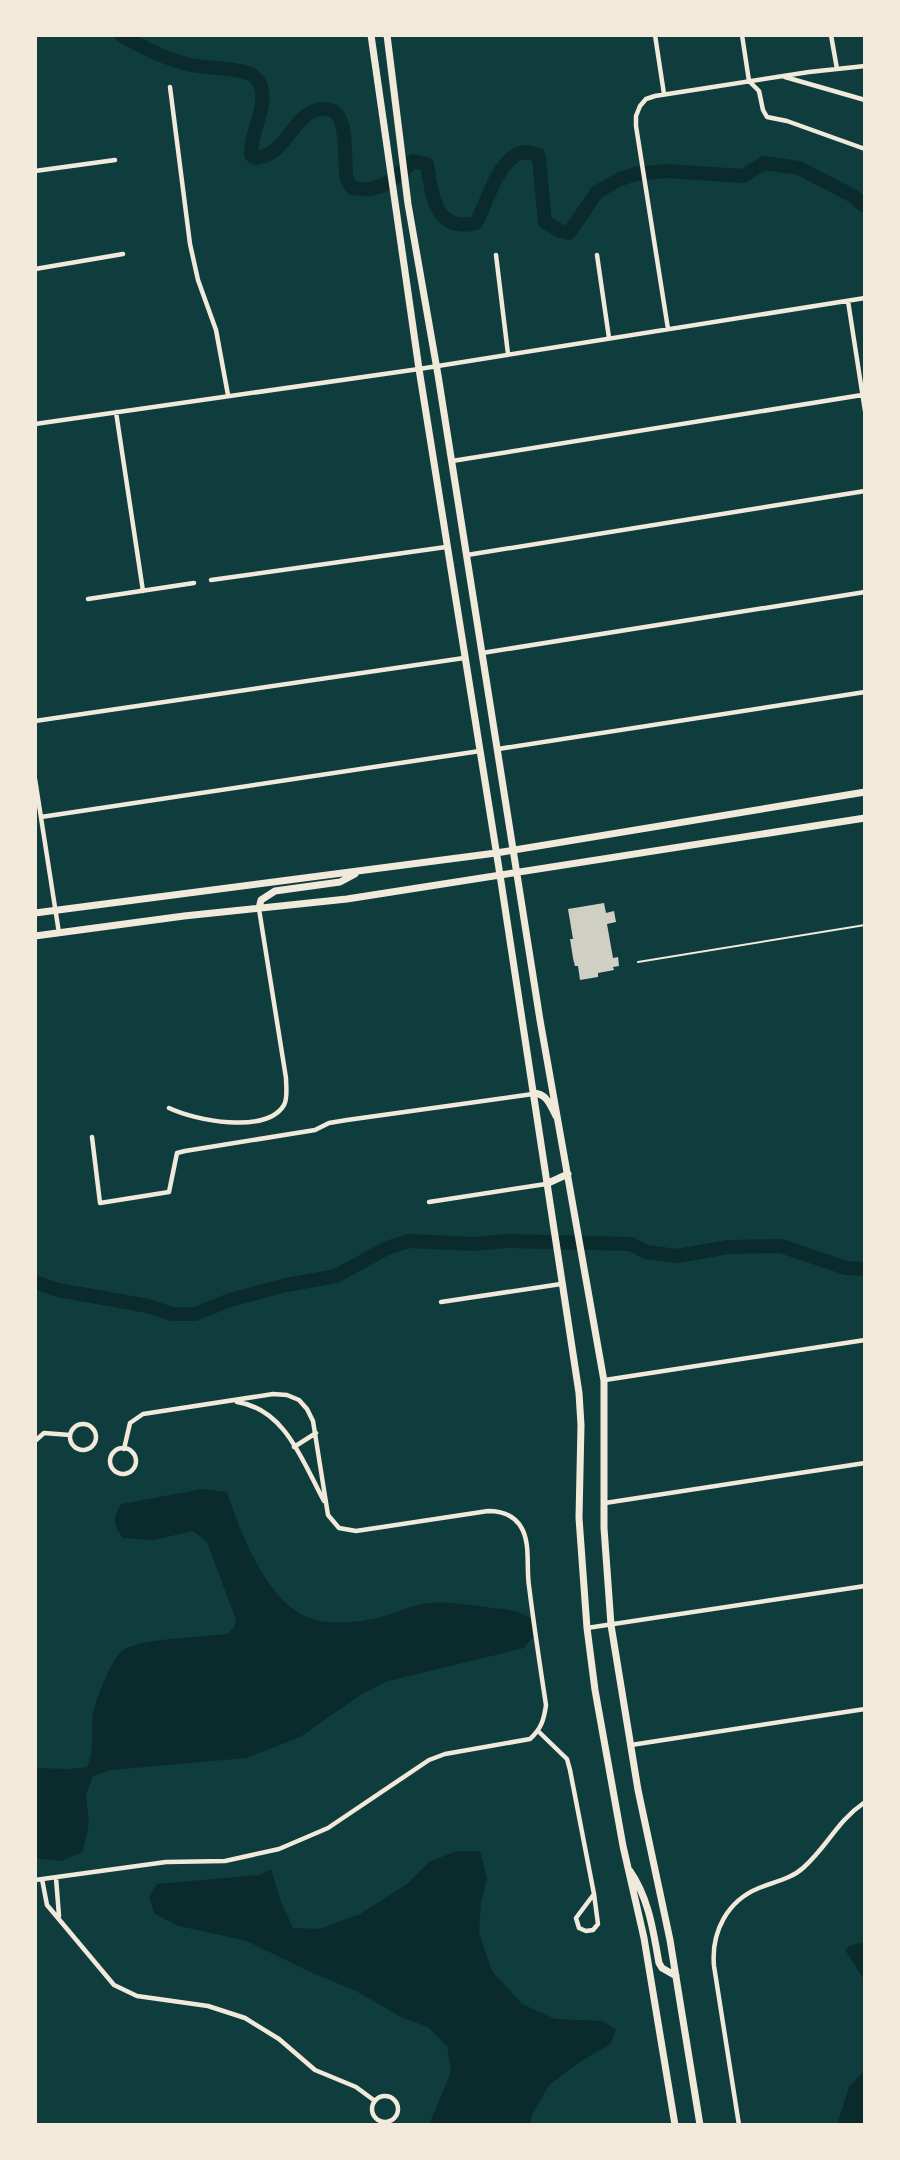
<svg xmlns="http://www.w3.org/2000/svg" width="900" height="2160" font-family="'PT Sans',sans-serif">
  <rect width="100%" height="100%" fill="#0f3d3e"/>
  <!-- water -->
  <path fill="#0a2a2b" d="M203 1489 227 1492C240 1532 266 1601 309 1618 326 1624 349 1623 367 1620 386 1618 404 1607 423 1604 445 1600 470 1605 492 1608 507 1609 525 1611 535 1623L534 1636 524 1648 388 1681 362 1694 300 1737 246 1758 111 1770 93 1776 86 1795 89 1823 83 1852 60 1861 35 1858V1768L70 1769 87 1767C96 1747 89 1728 94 1709 98 1694 111 1661 122 1651 138 1638 204 1637 227 1634L234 1628 236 1620 207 1542 193 1531 153 1540 123 1538C113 1525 112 1519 121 1504Z
    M456 1851H480L487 1879 481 1903 479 1933 492 1971 522 2004 555 2019 603 2021 616 2030 610 2044 580 2062 549 2085 531 2117V2125H429L451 2072 447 2046 428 2027 401 2017 356 1991 308 1971 247 1941 179 1926 155 1914 149 1898 157 1884 260 1875 271 1869 281 1902 293 1928 320 1929 360 1914 407 1884 429 1862Z
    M865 1942V1981L845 1950 851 1945Z
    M865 2070V2125H837L849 2087Z"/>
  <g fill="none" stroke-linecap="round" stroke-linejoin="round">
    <!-- river -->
    <path stroke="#0a2a2b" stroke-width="14" d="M121 35C144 48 165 59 191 65 206 68 237 68 250 74 257 77 261 84 262 91 265 113 250 133 251 155L255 158C287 155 291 117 317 110 354 100 342 161 347 179 348 182 350 185 352 188 379 194 395 179 413 161L427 164C432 195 435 233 476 223 487 203 495 168 516 155 523 150 531 153 538 155L539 159 545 222 560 231 569 233 597 192 620 179 636 174 666 171 743 176 764 163 799 168 853 196 865 206
      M35 1282 58 1290 148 1306 172 1314H195L230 1300 286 1285 336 1276 387 1248 409 1241 474 1244 507 1241 631 1244 646 1252 677 1256 729 1247 781 1246 846 1268 865 1269"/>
  </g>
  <!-- building -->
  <path fill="#cfcfc3" d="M604 903 606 913 614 911 616 922 607 924 613 958 618 957 619 966 613 967 614 970 598 973V977L580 980 578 966H575L573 958 570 939H573L568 909Z"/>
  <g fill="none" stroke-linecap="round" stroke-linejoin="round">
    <!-- service -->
    <path stroke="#f1e9da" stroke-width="2" d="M638 962 865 925"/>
    <!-- minor -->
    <path stroke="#f1e9da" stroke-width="4.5" d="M655 35 664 94
      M742 35 749 81 759 91 763 110 767 117 787 121 865 149
      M831 35 837 69
      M785 77 865 100
      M170 87 190 244 198 280 216 330 228 395
      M35 171 115 160
      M496 255 508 354
      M597 255 609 338
      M35 269 123 254
      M848 301 865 411
      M668 329 636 126V116L640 106 646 99 655 96 809 72 865 66
      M116 412 143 591
      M35 424 419 369 865 298
      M452 461 862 395
      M467 555 865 491
      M211 580 446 547
      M88 599 194 583
      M482 653 865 592
      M35 721 464 658
      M498 749 865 692
      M35 779 59 933
      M41 817 480 751
      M169 1108C194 1120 266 1135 284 1105 288 1098 286 1086 286 1078L259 909
      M92 1137 100 1203 169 1192 177 1153 185 1151 315 1130 329 1123 347 1120 533 1094
      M429 1202 546 1184
      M441 1302 561 1284
      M605 1380 865 1340
      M237 1402C286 1409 303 1463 324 1501
      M70 1437a13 13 0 1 1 26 0a13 13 0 1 1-26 0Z
      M35 1441 44 1433 70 1435
      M294 1447 316 1433
      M110 1461a13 13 0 1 1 26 0a13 13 0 1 1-26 0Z
      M605 1503 865 1463
      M587 1628 865 1586
      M538 1731 567 1759 570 1770 594 1894
      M631 1745 865 1709
      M56 1878 59 1916
      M42 1879 47 1905 114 1985 137 1996 208 2006 245 2018 279 2039 315 2070 356 2087 375 2101
      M35 1880 166 1862 225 1861 279 1849 328 1828 429 1760 445 1754 530 1739C541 1729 544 1720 546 1705 540 1666 534 1626 529 1586 526 1568 531 1543 521 1527 514 1515 502 1511 488 1511L356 1531 339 1528 328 1515 313 1421 307 1409 299 1400 287 1395 273 1394 143 1414 130 1423 124 1449
      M594 1894 598 1924 593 1930 586 1931 579 1928 576 1918Z
      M372 2109a13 13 0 1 1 26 0a13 13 0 1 1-26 0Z
      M739 2125 714 1966C711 1932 727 1901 759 1888 773 1882 791 1879 803 1868 828 1846 836 1822 865 1802"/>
    <!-- primary -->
    <path stroke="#f1e9da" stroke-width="7" d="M371 35 419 369 500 875 579 1393 581 1425 579 1518 587 1628 595 1690 623 1846 644 1938 675 2125
      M387 35 408 204 438 375 540 1020 604 1381V1528L611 1625 638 1790 670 1940 700 2125
      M259 908 261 900 275 891 340 882 355 874
      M35 913 496 853 865 792
      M35 936 184 916 347 899 865 818
      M534 1093C547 1094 550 1105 556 1116
      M546 1184 568 1174
      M630 1871C649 1899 653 1930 659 1963L662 1968 676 1976"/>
  </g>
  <!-- border -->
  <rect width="900" height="2160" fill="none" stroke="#f1e9da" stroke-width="74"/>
</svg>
